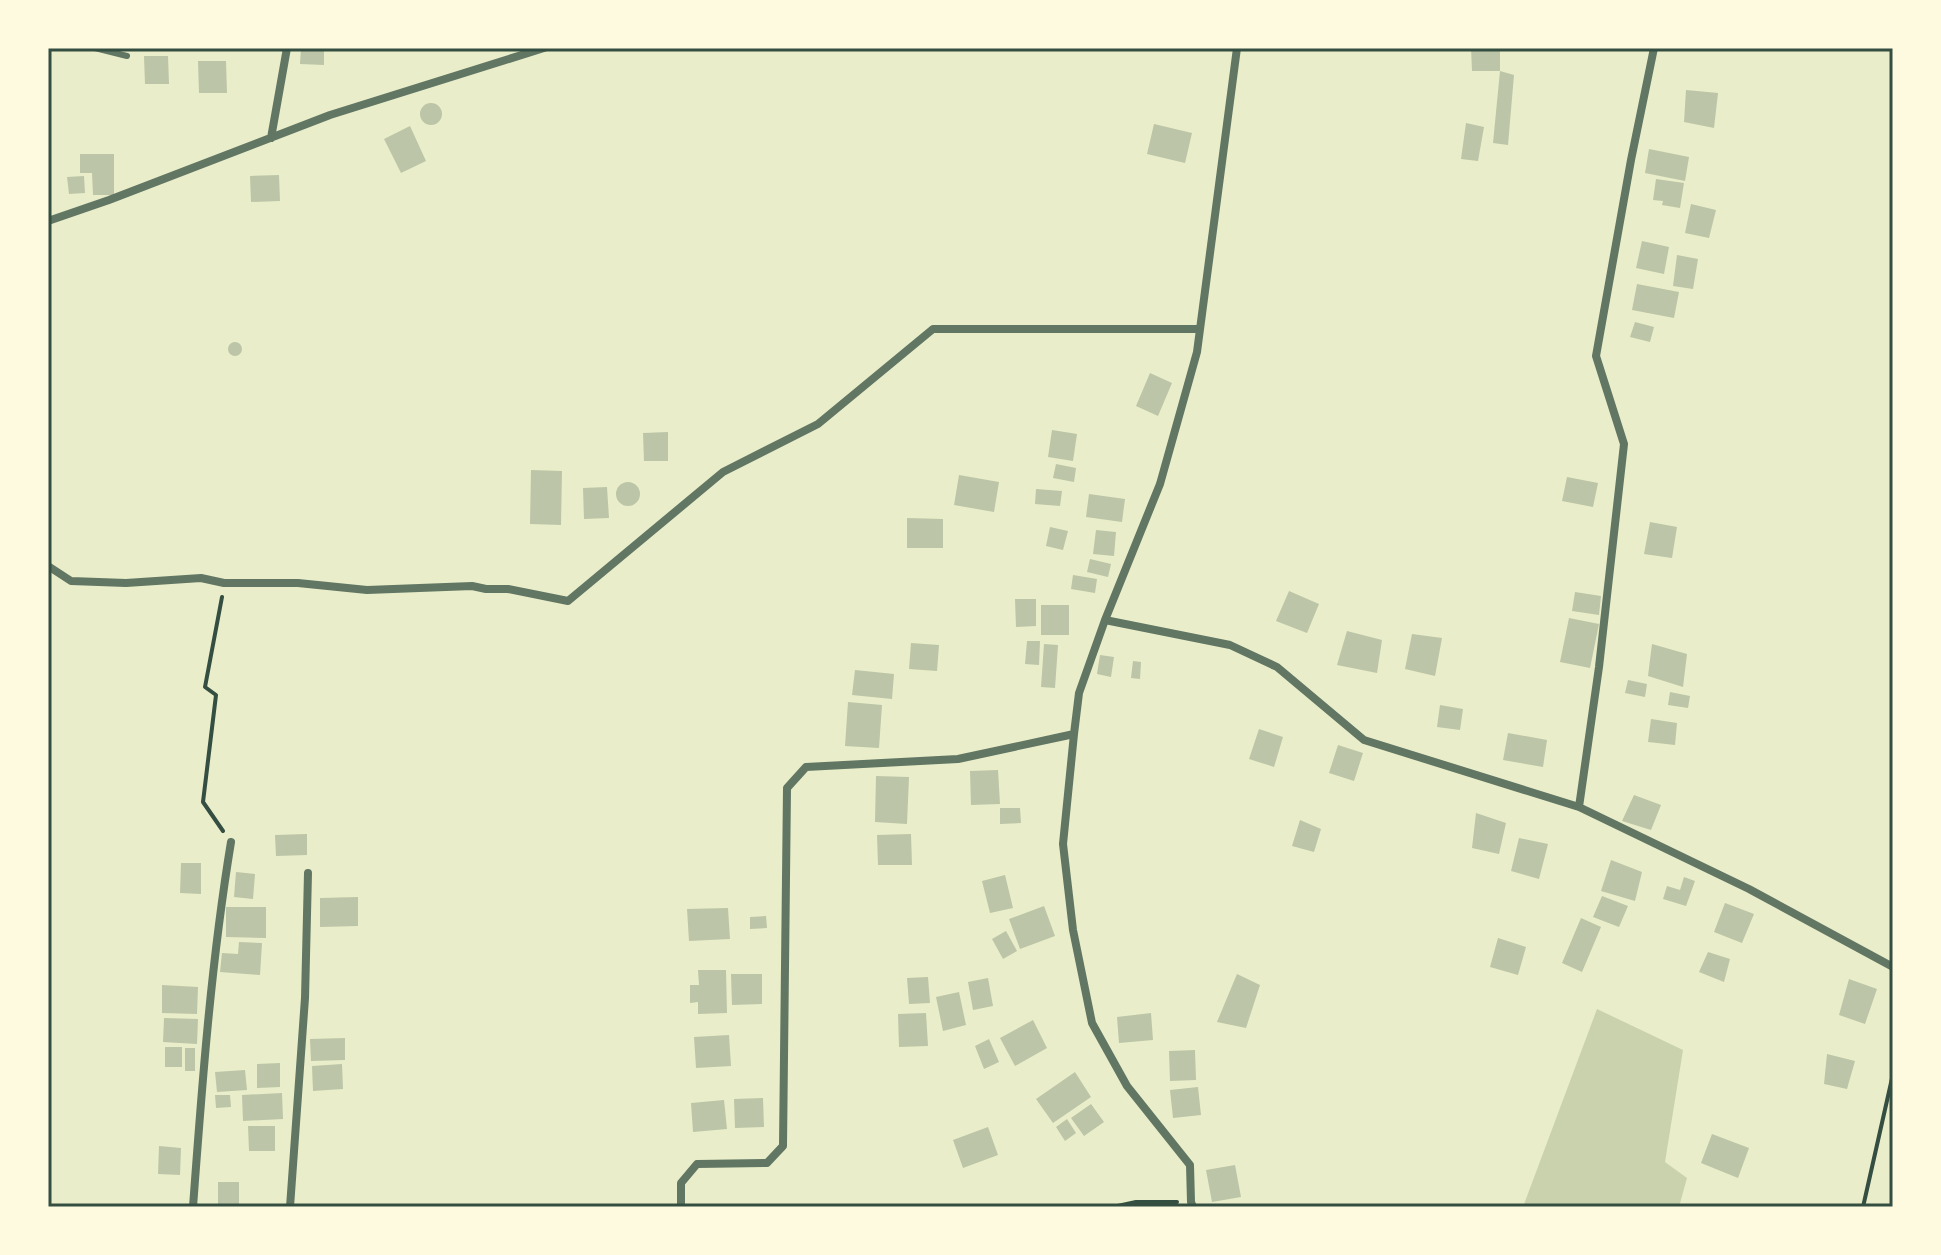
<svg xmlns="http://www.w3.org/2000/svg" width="1941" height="1255" font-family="'Public Sans',sans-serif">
  <rect width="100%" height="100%" fill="#e9edc9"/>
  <!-- green -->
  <path fill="#cad2ad" d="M1597 1009 1683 1050 1665 1162 1687 1178 1679 1207H1523Z"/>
  <!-- building -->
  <path fill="#bcc5a7" d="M301 48H324V65L300 64Z
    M1471 48H1500V71H1472Z
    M144 56H168L169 84H145Z
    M198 61H226L227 93H199Z
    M1500 71 1514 75 1508 145 1493 143Z
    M1686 90 1718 93 1714 128 1684 122Z
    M420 114a11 11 0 1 1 22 0a11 11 0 1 1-22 0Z
    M1466 123 1484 127 1478 161 1461 159Z
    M1154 124 1192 133 1185 163 1147 154Z
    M410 126 426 161 401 173 384 139Z
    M1649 149 1689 157 1685 181 1645 173Z
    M80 154H114V195H93L92 173H80Z
    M279 175 280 201 251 202 250 176Z
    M84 176 85 193 69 194 67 177Z
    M1656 179 1684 183 1680 208 1662 205 1663 201 1653 200Z
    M1691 204 1716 210 1709 238 1685 233Z
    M1642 241 1669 247 1664 274 1636 268Z
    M1677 255 1698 259 1693 289 1673 286Z
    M1637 284 1679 292 1674 318 1632 310Z
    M1635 322 1654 327 1650 342 1630 337Z
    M228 349a7 7 0 1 1 14 0a7 7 0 1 1-14 0Z
    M1150 373 1172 383 1158 416 1136 406Z
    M1052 430 1077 434 1073 461 1048 457Z
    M668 432V461H644L643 433Z
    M1056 464 1076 468 1074 482 1053 478Z
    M531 470 562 471 561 525 530 524Z
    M959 475 999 482 994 512 954 505Z
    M1567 477 1598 483 1593 507 1562 501Z
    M616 494a12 12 0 1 1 24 0a12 12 0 1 1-24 0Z
    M607 487 609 518 584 519 583 488Z
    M1036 489 1062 491 1060 506 1035 504Z
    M1089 494 1125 499 1122 522 1086 517Z
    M907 518 943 519V548H907Z
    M1650 522 1677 527 1672 558 1644 554Z
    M1050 527 1068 531 1063 550 1046 546Z
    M1096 530 1116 532 1114 556 1093 554Z
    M1090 559 1111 564 1108 577 1087 572Z
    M1073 575 1097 579 1095 593 1071 589Z
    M1289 591 1319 604 1307 633 1276 621Z
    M1575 592 1601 596 1599 615 1572 611Z
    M1015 599H1036V626L1016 627Z
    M1041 605H1069V635H1041Z
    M1569 618 1599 624 1590 668 1560 662Z
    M1347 631 1382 640 1377 673 1337 665Z
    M1412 634 1442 638 1435 676 1405 669Z
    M1027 641H1040L1039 665 1025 664Z
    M911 643 939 645 937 671 909 669Z
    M1044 644 1058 645 1055 688 1041 687Z
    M1652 644 1687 654 1683 687 1648 676Z
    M1100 655 1114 657 1111 677 1097 674Z
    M1133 661 1141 662 1140 679 1131 678Z
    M855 670 894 674 892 699 852 695Z
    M1628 680 1647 684 1645 697 1625 693Z
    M1670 692 1690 696 1688 708 1668 705Z
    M848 702 882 705 879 748 845 746Z
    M1440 705 1463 709 1460 730 1437 727Z
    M1651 719 1677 723 1675 745 1648 742Z
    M1259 729 1283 737 1274 767 1249 759Z
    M1508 733 1547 740 1543 767 1503 760Z
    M1338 745 1363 753 1354 781 1329 773Z
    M998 770 1000 804 971 805 970 771Z
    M876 776 909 777 907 824 875 822Z
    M1634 795 1661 805 1651 830 1622 821Z
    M1000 808H1020L1021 823 1000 824Z
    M1476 813 1506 823 1499 854 1472 848Z
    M1300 820 1321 829 1314 852 1292 846Z
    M307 834V855L276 856 275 835Z
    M911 834 912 865H878L877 835Z
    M1519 838 1548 844 1539 879 1511 871Z
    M1611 860 1642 872 1635 901 1601 891Z
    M181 863H201V894L180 893Z
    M236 872 255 874 253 899 234 897Z
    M1005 875 1013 908 990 913 982 881Z
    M1684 877 1695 881 1686 906 1663 899 1667 886 1680 890Z
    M1602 896 1628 906 1619 927 1593 917Z
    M358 897V926L320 927V898Z
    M1725 903 1754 914 1742 943 1714 932Z
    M1044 906 1055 936 1020 949 1009 919Z
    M226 907H266V938L226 937Z
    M728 908 730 939 689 941 687 909Z
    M766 916 767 928 750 929V917Z
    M1581 918 1601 927 1582 972 1562 963Z
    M1006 931 1017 951 1003 959 992 939Z
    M1498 938 1526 947 1518 975 1490 967Z
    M239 942 262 943 260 975 220 972 222 953 238 954Z
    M1708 952 1730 959 1724 982 1699 972Z
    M698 970H726L727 1013 698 1014V1002L690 1003V985H699Z
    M731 974H762V1004L732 1005Z
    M1237 974 1260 985 1246 1028 1217 1022Z
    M928 977 930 1003 909 1004 907 978Z
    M988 978 993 1006 973 1010 968 982Z
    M1849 979 1877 989 1865 1024 1839 1015Z
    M162 985 198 987 197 1014 162 1013Z
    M959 992 966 1025 943 1031 936 997Z
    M926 1013 928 1046 899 1047 898 1014Z
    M1151 1013 1153 1040 1119 1043 1117 1017Z
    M164 1018 198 1019 197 1044 163 1042Z
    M1033 1020 1047 1048 1015 1066 1000 1038Z
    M729 1035 731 1066 696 1068 694 1037Z
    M345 1038V1060L311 1061 310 1039Z
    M989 1039 999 1062 984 1069 975 1046Z
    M165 1047H182V1067H165Z
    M185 1048H195V1071H185Z
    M1195 1050 1196 1080 1170 1081 1169 1051Z
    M1827 1054 1855 1061 1847 1089 1824 1084Z
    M280 1063V1087L257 1088V1064Z
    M342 1064 343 1089 313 1091 312 1066Z
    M245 1070 247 1090 217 1092 215 1072Z
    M1075 1072 1091 1097 1053 1123 1036 1099Z
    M1198 1087 1201 1115 1173 1118 1170 1090Z
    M282 1093 283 1119 243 1121 242 1095Z
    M215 1095H230L231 1107 216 1108Z
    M763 1098 764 1127 735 1128 734 1099Z
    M724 1100 727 1129 693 1132 691 1103Z
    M1091 1104 1104 1122 1084 1136 1071 1118Z
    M1067 1119 1076 1133 1065 1141 1056 1127Z
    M248 1126H275V1151H249Z
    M988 1127 998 1155 963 1168 953 1140Z
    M1712 1134 1749 1148 1738 1178 1701 1163Z
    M159 1146 181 1148 180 1175 158 1174Z
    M1235 1165 1241 1197 1212 1202 1206 1170Z
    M218 1182H239V1207H218Z"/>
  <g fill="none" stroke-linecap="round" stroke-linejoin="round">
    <!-- path -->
    <path stroke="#344e41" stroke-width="4" d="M222 597 205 687 216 695 203 802 223 831
      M1113 1207 1136 1202H1177
      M1863 1207 1893 1074"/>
    <!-- service -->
    <path stroke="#617663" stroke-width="6" d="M95 48 127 56"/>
    <!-- minor -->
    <path stroke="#617663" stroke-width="8" d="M271 138 287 48
      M48 221 109 200 330 115 544 48
      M48 566 71 581 126 583 201 578 224 583H298L367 590 472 586 486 589H508L568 601 723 472 818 424 933 329H1200
      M1105 620 1160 484 1197 352 1237 48
      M1579 807 1599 667 1624 444 1596 356 1631 160 1654 48
      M193 1207C202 1085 211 963 231 842
      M290 1207 305 998 308 873
      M681 1207V1183L697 1164 767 1163 783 1146 787 788 806 767 958 759 1074 734
      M1193 1207 1191 1202 1190 1165 1127 1086 1092 1023 1073 930 1063 844 1074 734 1079 693 1105 620 1230 645 1277 667 1364 740 1579 807 1749 889 1893 967"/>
  </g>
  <!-- border -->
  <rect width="1941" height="1255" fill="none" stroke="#fefae0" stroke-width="100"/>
  <rect x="50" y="50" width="1841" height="1155" fill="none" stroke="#344e41" stroke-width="3"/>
</svg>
